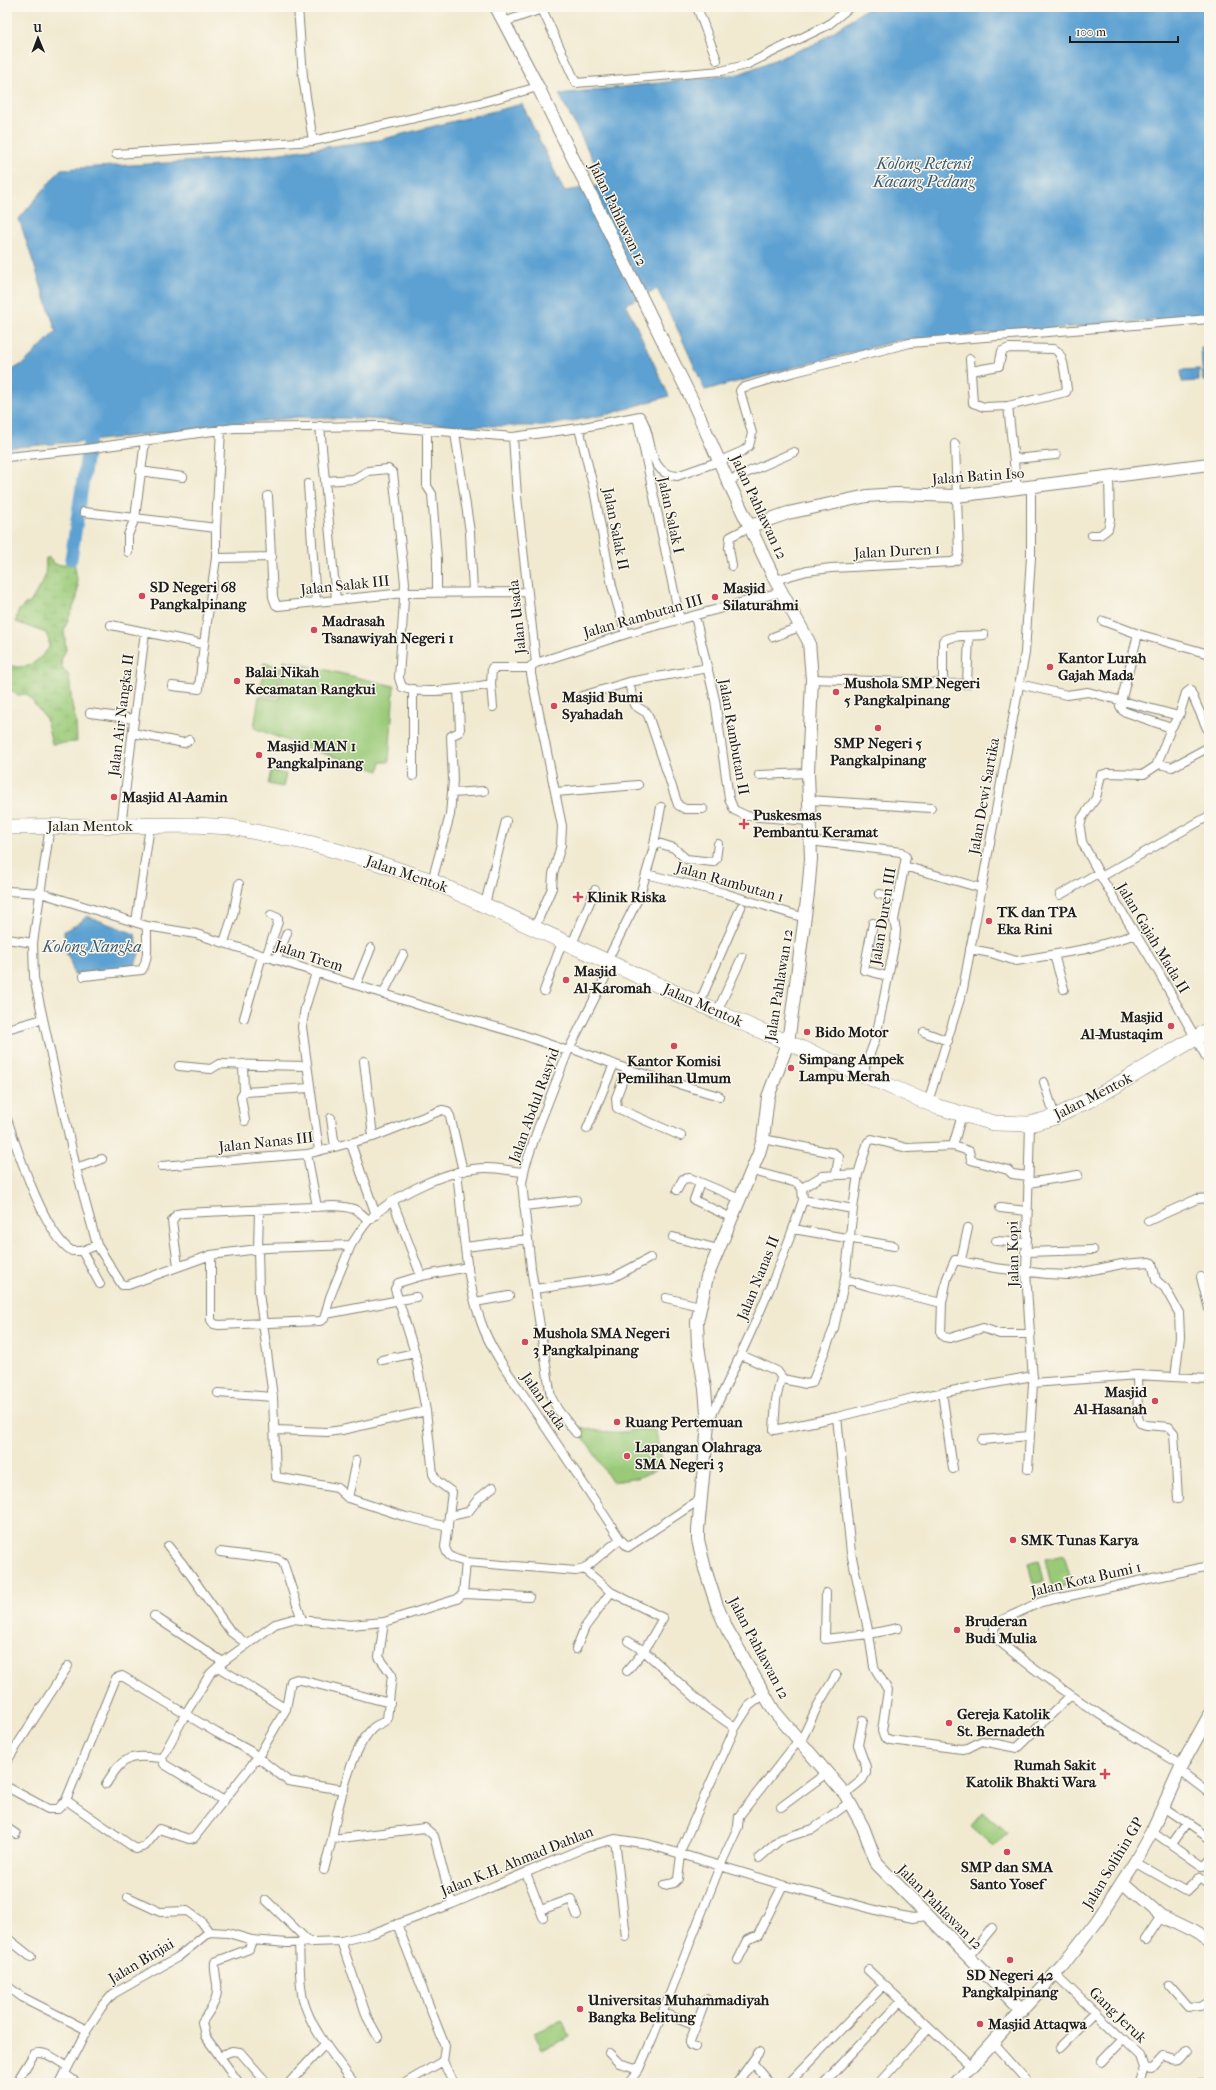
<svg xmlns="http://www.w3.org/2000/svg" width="1216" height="2090" font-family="'IM FELL French Canon',serif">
  <defs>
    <pattern id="wetland-marsh" width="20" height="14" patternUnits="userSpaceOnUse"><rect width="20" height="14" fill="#9aca78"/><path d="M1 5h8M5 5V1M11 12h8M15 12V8" fill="none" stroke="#84ad67"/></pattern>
  </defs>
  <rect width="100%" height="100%" fill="#fbf7ec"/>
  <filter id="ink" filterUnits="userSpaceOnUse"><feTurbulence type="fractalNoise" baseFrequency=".025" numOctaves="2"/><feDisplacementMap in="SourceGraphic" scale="8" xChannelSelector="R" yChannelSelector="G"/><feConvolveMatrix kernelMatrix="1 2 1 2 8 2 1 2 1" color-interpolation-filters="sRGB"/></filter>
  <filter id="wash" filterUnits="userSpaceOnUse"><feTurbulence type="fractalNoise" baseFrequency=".012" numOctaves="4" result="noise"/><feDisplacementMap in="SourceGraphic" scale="16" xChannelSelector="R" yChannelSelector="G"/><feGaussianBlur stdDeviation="0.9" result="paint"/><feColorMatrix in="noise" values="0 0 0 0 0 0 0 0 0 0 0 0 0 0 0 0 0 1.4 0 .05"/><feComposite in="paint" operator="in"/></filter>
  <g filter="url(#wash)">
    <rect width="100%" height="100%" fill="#f1ead1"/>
    <!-- wetland -->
    <path fill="url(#wetland-marsh)" stroke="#5b734a" d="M46 558H50L54 564 63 565 69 559 74 561 78 586 77 598 64 630 66 650 61 660 62 667 69 676 72 706 76 721 77 742 52 744 46 719 27 694 17 695 7 686 8 665C28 671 36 663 49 648V641L46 633 16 622 18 611 25 604 30 603 45 577Z"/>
    <!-- pitch -->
    <path fill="#9aca78" stroke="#5b734a" d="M284 660 394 686 389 762H381L379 771 306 748 254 728 259 696 279 700Z
      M264 663 281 667 277 697 260 693Z
      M271 771 286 774 283 787 268 784Z
      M573 1425C590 1430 606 1433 624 1432 634 1431 642 1427 652 1428L656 1432 662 1467 638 1478 612 1482 588 1444 573 1427Z
      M1064 1555 1072 1584 1052 1589 1045 1559Z
      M1039 1560 1044 1581 1033 1584 1028 1563Z
      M983 1812 1007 1833 995 1847 971 1826Z
      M562 2020 570 2037 542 2050 534 2033Z"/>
    <!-- water -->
    <path fill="#5da1d2" stroke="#3c5e77" d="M869 7H1209V316L897 341 705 390 678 330 657 289 626 304 669 396 609 414 545 426H462L366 419 299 417 99 440 7 448V373L24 363 56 331 19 219 61 169 235 159 379 140 522 104 564 191 606 185 559 94 739 74 817 43Z
      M1201 348H1209V381H1203Z
      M1199 369V381L1182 382 1181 370Z
      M87 916 135 934 139 954 134 968 74 975 71 962 65 951 64 931 78 924Z"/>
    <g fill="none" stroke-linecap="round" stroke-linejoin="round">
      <!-- river -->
      <path stroke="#5da1d2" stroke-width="13" d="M71 559 89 441"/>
    </g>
  </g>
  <g filter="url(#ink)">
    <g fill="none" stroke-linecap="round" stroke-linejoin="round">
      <defs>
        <path id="street" d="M298 7 303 77 313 141 476 104 538 87
          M697 7 717 60
          M504 22 542 9 576 83 721 71 746 65 828 25 850 7
          M116 154 313 141
          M970 359 973 403 984 407 1008 406
          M971 371 999 366 1002 351 1009 348 1054 349C1065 354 1065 378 1067 389L1066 392 1008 406 1017 490
          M638 421 680 620
          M320 426 336 600
          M579 428 594 490 612 586 626 634
          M427 431V486L432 494 437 559V592
          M455 433 470 532 473 592
          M513 437 517 497 536 663 531 666V674L562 826 561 845 553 874 552 888 535 927
          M7 457 86 449 234 428 379 426 513 437 579 428 640 416C654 434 645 474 677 476L720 461 743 451 749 446 752 433 740 391 742 388 791 373 910 343 1209 319
          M1014 459 1056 455
          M140 471 183 477
          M325 481 354 479 368 471 388 469 393 473 405 583 399 678 402 687C422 696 469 688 491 684L492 668H531
          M728 481 794 452
          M308 484 316 602
          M268 496 273 597 276 605 278 606 404 593 527 592
          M84 512 135 518 145 441
          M216 528V558L272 557
          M1092 535H1100L1108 529 1110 520 1109 479
          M128 552V535L135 518 216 528 221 429
          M732 566 729 548 730 537 751 526
          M775 580 807 571 831 568 951 562 957 560 959 552 955 444
          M695 616 715 700 729 798 734 810 747 816 809 821
          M1103 621 1138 634 1209 654
          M111 625 203 644
          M1138 634 1120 706 1123 711 1171 728 1157 764
          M773 637 802 626
          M536 663 626 634 781 592
          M812 679 967 684 969 636
          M629 682 708 668
          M491 684 493 707
          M943 684V641C952 634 973 636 984 635
          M1019 684 1067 695 1088 692 1179 716
          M172 686 199 689C203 645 210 602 216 558
          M413 689V776
          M582 696 629 682 634 705 647 713 649 718 678 805 685 809H703
          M90 713 134 719
          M1171 728 1179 716 1186 693 1190 690 1209 733
          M133 733 184 743 189 740
          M759 775 808 773
          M556 792 638 785
          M452 793 484 791
          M809 800 931 808
          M1209 816 1101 877 1158 971 1209 1062
          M50 826 33 943 34 978 76 1168 97 1245 122 1285H128L211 1255 266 1248 351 1245C357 1237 362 1227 369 1220 395 1194 450 1168 487 1168 499 1168 512 1171 524 1172
          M121 826 145 632
          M810 841 901 852 906 857 894 920 896 930 895 942 880 1018 875 1040 862 1075
          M655 842 674 848 686 859 713 862 716 859 718 844
          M904 866 981 888
          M646 874 724 893 805 918
          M1101 877 1082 842 1080 828 1082 818 1096 798 1101 775 1108 773 1144 774 1159 764 1172 767 1209 747
          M432 881 450 815 453 780 451 736 459 732 460 729 458 689
          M7 891 41 893 147 926 196 934 422 1006 517 1033 568 1051
          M879 894 898 898
          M1060 895 1098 873
          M485 904 506 821
          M136 922 150 826
          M873 923 864 970 887 976
          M7 939 33 943
          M224 942 233 915 239 884
          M572 944 595 890
          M970 949 991 953 1016 961 1086 949 1134 935
          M1054 955 1064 989
          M266 957 278 922V918L271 915
          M276 960 287 933
          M607 961 640 895 653 850 661 807
          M316 973 305 1008 302 1027 319 1151
          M84 976 142 970C150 957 146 941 147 926
          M356 985 371 948
          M544 991 563 940
          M383 994 403 955
          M699 1004 741 907
          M717 1012 742 957
          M244 1018 262 956
          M7 1029 43 1019
          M924 1032 948 1041
          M570 1048 627 1069 719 1096
          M364 1061 373 1137
          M243 1064 244 1092 241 1097 245 1121
          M179 1066 211 1069 219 1064 307 1066
          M627 1069 616 1098 617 1108 681 1136
          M1044 1082 1055 1117
          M244 1092 310 1088
          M928 1102 963 989 1025 653 1031 557V488
          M331 1118 335 1147
          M7 1119C17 1149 45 1236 72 1251H82L97 1245
          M1030 1124 1026 1272 1033 1381
          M587 1129 614 1064
          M763 1139 834 1153 839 1157 836 1173
          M351 1144 376 1215
          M953 1146 969 1151 971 1160 1008 1170 1012 1174 1028 1176
          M307 1154 317 1207
          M162 1166 307 1154 373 1137 442 1110 447 1111 450 1116 463 1171
          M76 1168 102 1159
          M457 1172C463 1222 464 1274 481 1322 492 1354 515 1382 534 1410 563 1453 592 1496 620 1539L628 1547 699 1500
          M700 1183 694 1200 732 1218
          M1028 1183 1078 1175
          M802 1188 822 1176 858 1174 868 1142 872 1139 907 1148 953 1146 962 1115
          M677 1190 683 1179 690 1178 740 1199
          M803 1200 853 1209 845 1279
          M393 1202 421 1276 398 1283 395 1289 415 1353 426 1411 433 1474 437 1481 452 1492 445 1547C448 1559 456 1559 466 1562L576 1571 584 1569 620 1539
          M524 1206 576 1200
          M1000 1208 1027 1211
          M853 1209 858 1174
          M259 1210 258 1249 259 1293 273 1397 276 1477 337 1488 348 1498 406 1517 448 1527
          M1148 1221 1197 1199 1209 1198
          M793 1229 894 1246
          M673 1237 718 1249
          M996 1241 1025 1243
          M465 1247 528 1239
          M82 1251 100 1284
          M1025 1252 1093 1250
          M211 1255V1320L214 1324 219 1325 320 1321 324 1319 330 1297 351 1245
          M961 1260 968 1228
          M178 1266 172 1221 177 1214 183 1213 334 1206C349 1207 359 1208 368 1221
          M421 1276 468 1267
          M1201 1277 1209 1309
          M535 1289 612 1278 650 1258
          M666 1298 700 1306
          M475 1302 509 1296
          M942 1303 941 1333 944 1337 950 1338 983 1328 1000 1334H1031
          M326 1314 416 1297
          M741 1355 777 1371 783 1379 806 1384 812 1383 834 1328 845 1279 868 1286 942 1303 947 1278 955 1260 995 1268 1047 1274 1068 1275 1122 1264 1149 1262 1152 1263 1156 1280 1165 1288 1179 1313 1180 1337 1175 1377
          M382 1360 415 1353
          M1137 1375 1138 1417 1140 1423 1146 1425 1169 1427 1174 1433 1178 1499
          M781 1378 776 1400 774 1430 837 1417 913 1398 1033 1376
          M942 1392 953 1469
          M218 1393 273 1397
          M709 1421C744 1349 778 1276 803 1200L802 1188 797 1183 753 1171
          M275 1430 327 1432 342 1430 426 1411
          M576 1433 558 1410 551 1397 531 1268 522 1183 525 1167 538 1128 568 1051 612 964
          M982 1440 1029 1436
          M1028 1469 1033 1383 1137 1375 1209 1379
          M348 1498 356 1461
          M450 1516 468 1512 479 1498 493 1487
          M168 1546 182 1563 231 1632 247 1644
          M220 1552 277 1559 283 1562 302 1620
          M584 1569 611 1592 663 1618 644 1651 627 1671
          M826 1593 825 1639 869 1634 851 1553 837 1417
          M463 1594 529 1597
          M154 1616 223 1662
          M384 1622 379 1657 392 1675 387 1719C383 1724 376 1724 372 1729 351 1750 337 1809 332 1839L425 1828 434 1836 452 1904
          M898 1628 869 1634 874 1667 888 1690 882 1731 884 1737 890 1740 962 1749 968 1748 982 1741 1017 1748 1070 1696
          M628 1641 644 1651 707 1708 735 1728
          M576 1649 585 1627 611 1592
          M218 1667 286 1709
          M801 1741 818 1705 836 1675
          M7 1761 68 1666
          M1182 1765C1118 1728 1057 1689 1000 1642L995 1637 994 1628 1000 1621 1041 1602 1209 1566
          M1179 1770 1209 1793
          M106 1784C124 1755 129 1755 162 1758
          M7 1787 48 1809H58L66 1800 116 1678 122 1676 217 1733 250 1751 288 1781 344 1790
          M845 1794 862 1780 866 1773V1767L858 1745 863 1720
          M66 1800 136 1849 145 1846 159 1829 189 1839 194 1838 258 1757 286 1709 291 1681 297 1679 390 1703
          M224 1801 164 1764 162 1758 186 1713 210 1674 223 1662 275 1624 293 1619 350 1625 384 1622 457 1599 463 1594 466 1562
          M781 1807 828 1772
          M1163 1807 1209 1838
          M7 1828 16 1834
          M1152 1831 1202 1866H1204L1209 1860
          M615 1839 626 1937
          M1172 1844 1187 1823
          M759 1858 781 1839 813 1829 850 1802
          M1135 1862 1186 1891 1200 1877 1209 1884
          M324 1870 332 1839
          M526 1873 543 1917
          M664 1885 674 1883 678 1879 682 1847 735 1728 749 1706 763 1695
          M128 1897 160 1912 187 1911 201 1921 209 1932
          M266 1900 310 1943
          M541 1910 571 1899 577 1915
          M397 1924 445 2046 443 2061 453 2083
          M209 1932 228 1933 252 1940 287 1943 341 1941 371 1934 452 1904 586 1847 615 1839 648 1844 783 1885 883 1912 913 1918 926 1916
          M7 1938 31 1957
          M1145 1940 1161 1916
          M341 1941 367 2017 378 2037
          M299 1943C300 1961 299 1982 303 1999 311 2030 335 2057 354 2083
          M968 1957 992 1928
          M738 1960 748 1940 758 1935 783 1885
          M868 1970 971 2066
          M1055 1974 1140 2056 1144 2068 1139 2083
          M7 1986 22 1997 87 2030
          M1170 1986 1189 2008 1201 2007 1209 2002
          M663 2013 696 2026 690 2041V2045L695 2047
          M696 2026 706 1999
          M993 2043 1029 2083
          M1060 2047 1095 2012
          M609 2053 619 2063 639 2069
          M219 2056 232 2051 240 2052 267 2083
          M752 2062 770 2083
          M1101 2062 1122 2040
          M1144 2068 1152 2069 1163 2057C1178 2060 1173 2064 1185 2050
          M65 2074 77 2083
          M16 2083 34 2054C45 2049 59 2062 68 2067
          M60 2083 87 2030 101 2008 113 1994 178 1957 209 1932
          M239 2083 205 2036 202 2022C210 2010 219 2000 217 1984 216 1977 214 1969 215 1962L249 1949 252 1940
          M289 2083 325 2044
          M405 2083 443 2061
          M628 2083 639 2069 653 2037 720 1866 738 1827 739 1816 799 1740
          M737 2083 759 2052
          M789 2083 884 1985
          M824 2083 901 2001
          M879 2083 929 2027
          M1200 2083H1202"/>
        <path id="secondary" d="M496 7 538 87 692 400 728 481 775 580 809 642 812 679 808 773 811 859 808 893 788 1043 768 1097 763 1139 759 1153 707 1277 697 1322 698 1346 705 1389 708 1424 698 1529V1540L705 1569 717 1606 727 1629 774 1711 845 1794 863 1827 877 1864 1022 2011
          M751 526 788 513 867 496 896 494 956 496 1209 464
          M1122 1882 1161 1916 1192 1931 1209 1941
          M956 2083 1063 1965 1097 1921 1135 1862 1152 1831 1182 1765 1209 1716"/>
        <path id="highway" d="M7 827 194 825 231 827 309 843 372 861 432 881 717 1012 938 1107 994 1123 1030 1124 1055 1117 1103 1093 1209 1030"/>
      </defs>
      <!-- street casing -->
      <use href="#street" stroke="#868376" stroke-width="10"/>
      <!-- secondary casing -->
      <use href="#secondary" stroke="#868376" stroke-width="14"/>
      <!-- highway casing -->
      <use href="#highway" stroke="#868376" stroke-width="16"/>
      <!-- street -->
      <use href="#street" stroke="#fff" stroke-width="8"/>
      <!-- secondary -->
      <use href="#secondary" stroke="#fff" stroke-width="12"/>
      <!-- highway -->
      <use href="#highway" stroke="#fff" stroke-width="15"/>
    </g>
  </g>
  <!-- markers -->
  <g fill="#d1495b" stroke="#fbf7ec" stroke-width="1.5">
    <circle cx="142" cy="596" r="4"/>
    <circle cx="715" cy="597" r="4"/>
    <circle cx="314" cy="630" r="4"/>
    <circle cx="1050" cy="667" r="4"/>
    <circle cx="237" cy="681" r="4"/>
    <circle cx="836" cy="692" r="4"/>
    <circle cx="554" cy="706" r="4"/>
    <circle cx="878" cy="728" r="4"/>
    <circle cx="259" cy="755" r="4"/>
    <circle cx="114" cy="797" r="4"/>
    <path d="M742 818h4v4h4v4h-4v4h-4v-4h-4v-4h4z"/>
    <path d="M576 891h4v4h4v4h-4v4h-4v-4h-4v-4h4z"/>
    <circle cx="989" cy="921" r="4"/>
    <circle cx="566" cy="980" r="4"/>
    <circle cx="1171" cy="1026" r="4"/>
    <circle cx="807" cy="1032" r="4"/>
    <circle cx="674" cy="1046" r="4"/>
    <circle cx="791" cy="1068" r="4"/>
    <circle cx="525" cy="1342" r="4"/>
    <circle cx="1155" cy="1401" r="4"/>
    <circle cx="617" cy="1422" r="4"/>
    <circle cx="627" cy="1456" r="4"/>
    <circle cx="1013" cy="1540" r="4"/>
    <circle cx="957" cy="1630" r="4"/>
    <circle cx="949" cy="1723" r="4"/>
    <path d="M1103 1768h4v4h4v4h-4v4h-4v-4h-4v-4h4z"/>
    <circle cx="1007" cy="1852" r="4"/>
    <circle cx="1010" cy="1960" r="4"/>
    <circle cx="580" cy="2009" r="4"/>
    <circle cx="980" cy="2024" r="4"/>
  </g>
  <g text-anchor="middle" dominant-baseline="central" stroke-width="3" stroke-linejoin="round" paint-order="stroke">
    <!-- street labels -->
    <g font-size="15" fill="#1c1c1c" stroke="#fbf7ec">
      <text transform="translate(618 214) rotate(64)">Jalan Pahlawan 12</text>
      <text transform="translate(978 476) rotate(-4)">Jalan Batin Iso</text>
      <text transform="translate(759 507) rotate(65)">Jalan Pahlawan 12</text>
      <text transform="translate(671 515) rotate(78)">Jalan Salak I</text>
      <text transform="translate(616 529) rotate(79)">Jalan Salak II</text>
      <text transform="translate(897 551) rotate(-3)">Jalan Duren 1</text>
      <text transform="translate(345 585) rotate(-6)">Jalan Salak III</text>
      <text transform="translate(643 616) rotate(-16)">Jalan Rambutan III</text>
      <text transform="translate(517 617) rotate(-96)">Jalan Usada</text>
      <text transform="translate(121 715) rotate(-83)">Jalan Air Nangka II</text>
      <text transform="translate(734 737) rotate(80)">Jalan Rambutan II</text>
      <text transform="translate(984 796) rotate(-80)">Jalan Dewi Sartika</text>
      <text x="90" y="826">Jalan Mentok</text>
      <text transform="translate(407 874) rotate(19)">Jalan Mentok</text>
      <text transform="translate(730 882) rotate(16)">Jalan Rambutan 1</text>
      <text transform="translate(883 916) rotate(-81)">Jalan Duren III</text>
      <text transform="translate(1153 938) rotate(59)">Jalan Gajah Mada II</text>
      <text transform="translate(309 956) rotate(18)">Jalan Trem</text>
      <text transform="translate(779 985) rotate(-81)">Jalan Pahlawan 12</text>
      <text transform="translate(703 1005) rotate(24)">Jalan Mentok</text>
      <text transform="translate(1093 1096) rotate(-27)">Jalan Mentok</text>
      <text transform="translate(534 1105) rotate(-70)">Jalan Abdul Rasyid</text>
      <text transform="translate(266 1142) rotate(-6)">Jalan Nanas III</text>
      <text transform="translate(1013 1254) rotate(-91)">Jalan Kopi</text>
      <text transform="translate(758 1278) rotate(-68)">Jalan Nanas II</text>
      <text transform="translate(544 1401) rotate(55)">Jalan Lada</text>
      <text transform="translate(1086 1579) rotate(-13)">Jalan Kota Bumi 1</text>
      <text transform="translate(759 1648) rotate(62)">Jalan Pahlawan 12</text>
      <text transform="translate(517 1861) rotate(-22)">Jalan K.H. Ahmad Dahlan</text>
      <text transform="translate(1113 1863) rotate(-59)">Jalan Solihin GP</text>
      <text transform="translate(940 1907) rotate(45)">Jalan Pahlawan 12</text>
      <text transform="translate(141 1961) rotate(-31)">Jalan Binjai</text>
      <text transform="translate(1118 2015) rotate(44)">Gang Jeruk</text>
    </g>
    <!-- poi labels -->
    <g font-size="15" font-weight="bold" fill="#1c1c1c" stroke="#fbf7ec" text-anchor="start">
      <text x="150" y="587">SD Negeri 68<tspan x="150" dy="17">Pangkalpinang</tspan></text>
      <text x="723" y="588">Masjid<tspan x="723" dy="17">Silaturahmi</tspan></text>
      <text x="322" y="621">Madrasah<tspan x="322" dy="17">Tsanawiyah Negeri 1</tspan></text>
      <text x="1058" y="658">Kantor Lurah<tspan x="1058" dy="17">Gajah Mada</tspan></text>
      <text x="245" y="672">Balai Nikah<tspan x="245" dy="17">Kecamatan Rangkui</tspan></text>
      <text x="844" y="683">Mushola SMP Negeri<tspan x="844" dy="17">5 Pangkalpinang</tspan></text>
      <text x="562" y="697">Masjid Bumi<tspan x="562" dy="17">Syahadah</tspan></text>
      <text x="878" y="743" text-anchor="middle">SMP Negeri 5<tspan x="878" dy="17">Pangkalpinang</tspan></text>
      <text x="267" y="746">Masjid MAN 1<tspan x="267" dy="17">Pangkalpinang</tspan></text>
      <text x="122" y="797">Masjid Al-Aamin</text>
      <text x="753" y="815">Puskesmas<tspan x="753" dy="17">Pembantu Keramat</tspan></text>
      <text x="587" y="897">Klinik Riska</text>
      <text x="997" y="912">TK dan TPA<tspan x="997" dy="17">Eka Rini</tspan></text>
      <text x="574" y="971">Masjid<tspan x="574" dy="17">Al-Karomah</tspan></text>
      <text x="1163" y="1017" text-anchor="end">Masjid<tspan x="1163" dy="17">Al-Mustaqim</tspan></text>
      <text x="815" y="1032">Bido Motor</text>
      <text x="799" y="1059">Simpang Ampek<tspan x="799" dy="17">Lampu Merah</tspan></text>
      <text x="674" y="1061" text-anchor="middle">Kantor Komisi<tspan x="674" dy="17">Pemilihan Umum</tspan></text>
      <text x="533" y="1333">Mushola SMA Negeri<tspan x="533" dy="17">3 Pangkalpinang</tspan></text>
      <text x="1147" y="1392" text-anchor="end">Masjid<tspan x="1147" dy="17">Al-Hasanah</tspan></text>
      <text x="625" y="1422">Ruang Pertemuan</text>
      <text x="635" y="1447">Lapangan Olahraga<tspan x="635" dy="17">SMA Negeri 3</tspan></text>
      <text x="1021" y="1540">SMK Tunas Karya</text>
      <text x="965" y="1621">Bruderan<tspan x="965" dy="17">Budi Mulia</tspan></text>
      <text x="957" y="1714">Gereja Katolik<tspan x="957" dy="17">St. Bernadeth</tspan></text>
      <text x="1096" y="1765" text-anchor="end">Rumah Sakit<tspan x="1096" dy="17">Katolik Bhakti Wara</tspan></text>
      <text x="1007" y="1867" text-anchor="middle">SMP dan SMA<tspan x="1007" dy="17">Santo Yosef</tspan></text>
      <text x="1010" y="1975" text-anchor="middle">SD Negeri 42<tspan x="1010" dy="17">Pangkalpinang</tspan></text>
      <text x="588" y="2000">Universitas Muhammadiyah<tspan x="588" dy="17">Bangka Belitung</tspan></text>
      <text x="988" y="2024">Masjid Attaqwa</text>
    </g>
    <!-- water labels -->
    <g font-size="16" font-style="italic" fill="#39586e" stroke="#fbf7ec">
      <text x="924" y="163">Kolong Retensi<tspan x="924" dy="18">Kacang Pedang</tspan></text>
      <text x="92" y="946">Kolong Nangka</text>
    </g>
  </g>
  <!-- margin -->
  <rect width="1216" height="2090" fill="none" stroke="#fbf7ec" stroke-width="24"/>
  <!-- north arrow -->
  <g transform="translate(38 38) rotate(359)" stroke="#fbf7ec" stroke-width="3" paint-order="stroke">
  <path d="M0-3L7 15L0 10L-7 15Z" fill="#1c1c1c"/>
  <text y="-6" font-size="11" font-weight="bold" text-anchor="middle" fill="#1c1c1c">U</text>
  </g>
  <!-- scale -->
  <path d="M1070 36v6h108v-6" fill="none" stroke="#1c1c1c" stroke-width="2"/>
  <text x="1076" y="36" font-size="12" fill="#1c1c1c" stroke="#fbf7ec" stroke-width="3" paint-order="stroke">100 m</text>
</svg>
